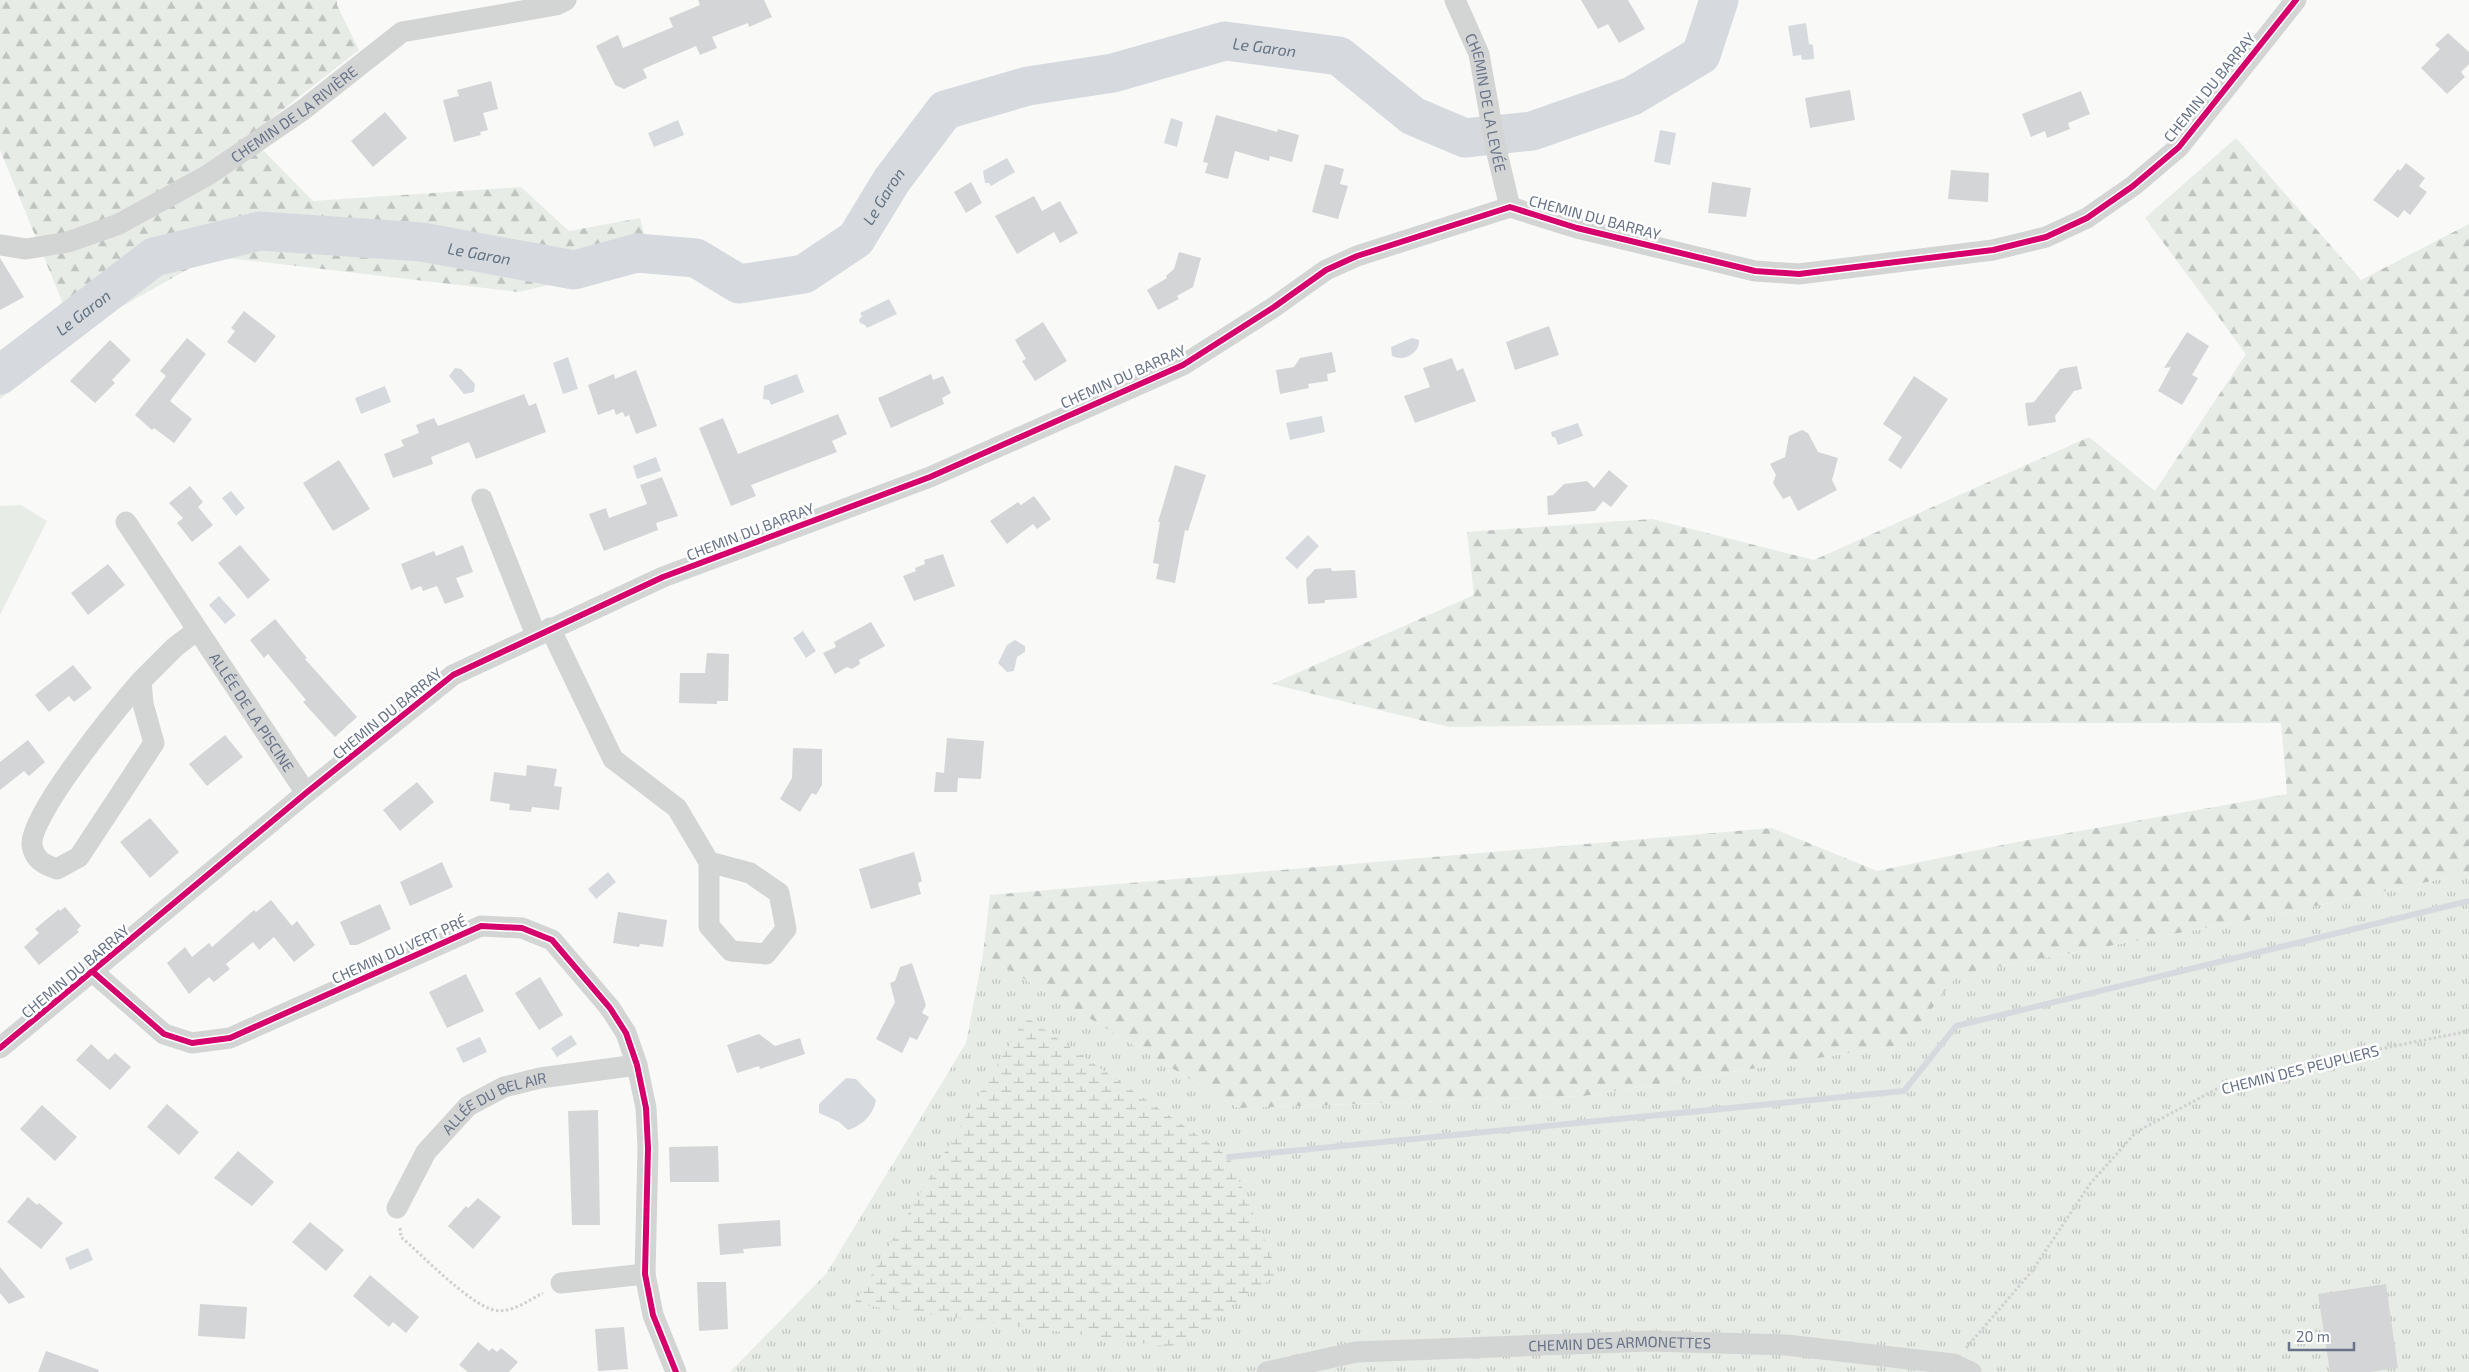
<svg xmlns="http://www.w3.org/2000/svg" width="2469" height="1372" font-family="'Exo 2',sans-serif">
  <defs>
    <pattern id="grass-tufts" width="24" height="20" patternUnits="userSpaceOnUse" patternTransform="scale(1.25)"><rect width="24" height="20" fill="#e8ece6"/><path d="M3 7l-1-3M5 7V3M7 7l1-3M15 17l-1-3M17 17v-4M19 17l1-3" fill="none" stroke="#c0c4c0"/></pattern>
    <pattern id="forest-firs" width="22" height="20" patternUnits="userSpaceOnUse" patternTransform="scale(1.25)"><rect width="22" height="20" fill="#e8ece6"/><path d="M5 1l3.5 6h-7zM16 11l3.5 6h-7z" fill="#c0c4c0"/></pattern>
    <pattern id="wetland-marsh" width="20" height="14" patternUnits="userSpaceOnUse" patternTransform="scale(1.25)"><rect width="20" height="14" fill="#e8ece6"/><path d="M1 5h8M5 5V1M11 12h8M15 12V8" fill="none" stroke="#c0c4c0"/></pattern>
  </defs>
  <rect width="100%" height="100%" fill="#f9f9f8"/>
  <!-- grass -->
  <path fill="url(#grass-tufts)" d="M2469 873V1372H730L826 1274 966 1043 983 954 1238 1108 1584 1096 1904 1044 1958 974 2254 919Z"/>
  <!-- forest -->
  <path fill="url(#forest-firs)" d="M0 0H337V5L359 50 249 136 313 201 521 187 569 231 640 218 651 262 518 292 211 256 107 315 0 399V350L64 306 0 150Z
    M2236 138 2361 280 2469 224V873L2254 919 1958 974 1905 1044 1584 1096 1238 1108 983 954 990 895 1772 828 1877 871 2012 843 2287 794 2281 723H1773L1449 727 1272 684 1474 595 1467 532 1652 519 1814 560 2089 437 2155 491 2246 354 2145 218Z"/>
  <!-- wetland -->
  <path fill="url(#wetland-marsh)" d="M1026 1017 1229 1157 1279 1273 1171 1347 854 1304Z"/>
  <!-- pitch -->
  <path fill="#e8ece6" d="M21 505 47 521 0 615V506Z"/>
  <!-- water -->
  <path fill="#d6dadf" d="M1806 23 1809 44 1813 45 1814 59 1802 60 1801 55 1793 56 1788 26Z
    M1171 118 1183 122 1177 147 1164 143Z
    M678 120 684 135 654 147 648 133Z
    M1660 130 1676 133 1670 165 1654 162Z
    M1007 158 1015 172 991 186 989 183H985L983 171Z
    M889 299 897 314 867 328 865 325 860 323 859 320 862 316 860 313Z
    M1412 338 1419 340C1420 353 1404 362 1392 356L1391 347Z
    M568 357 578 389 563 394 553 363Z
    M455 368 461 369 475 384 474 392 464 394 449 376Z
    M797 374 804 392 771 405 769 400 763 399 764 386Z
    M385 386 391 402 361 414 355 398Z
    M1322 416 1325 432 1290 440 1286 423Z
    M1578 423 1583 436 1558 445 1555 437H1552L1551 432Z
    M656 457 661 471 637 479 633 466Z
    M231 491 245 508 236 516 222 498Z
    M1308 535 1319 546 1297 569 1285 558Z
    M219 596 236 615 225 624 209 605Z
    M803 631 816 651 806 658 793 638Z
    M1015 640 1025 646V652L1017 657 1014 671 1007 672 998 663 1007 645Z
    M608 872 616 882 596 899 588 889Z
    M571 1035 577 1044 557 1057 551 1048Z
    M480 1037 487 1052 463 1063 456 1048Z
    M846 1078 856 1079 876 1100C874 1114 862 1126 848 1130L839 1122 819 1113V1104Z
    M88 1248 93 1260 70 1270 65 1258Z"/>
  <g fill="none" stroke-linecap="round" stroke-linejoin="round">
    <!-- stream -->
    <path stroke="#d6dadf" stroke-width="6" d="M1229 1157 1904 1091 1956 1026 2469 901"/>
    <!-- river -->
    <path stroke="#d6dadf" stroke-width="39" id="s1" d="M0 375 154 257 260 231 422 242 574 270 637 253 696 258 739 284 804 274 856 239 892 180 945 110 1028 86 1113 73 1225 41 1339 56 1413 116 1465 138 1532 131 1632 96 1701 55 1719 0"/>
  </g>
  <!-- building -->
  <path fill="#d4d5d6" d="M698 0H764L772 17 749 27 748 23 712 37 717 48 700 55 696 46 643 69 647 78 624 89 615 85 596 46 618 35 623 48 673 27 669 18 700 5Z
    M1581 0H1628L1645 29 1619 43 1608 24 1598 29Z
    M2448 33 2469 52V64L2461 72 2465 77 2447 94 2421 68 2440 49 2435 45Z
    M491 81 498 109 483 113 488 130 480 132 481 135 454 142 443 100 459 96 457 90Z
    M1850 90 1855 120 1810 128 1805 98Z
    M2081 91 2090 114 2068 123 2070 129 2047 138 2045 131 2031 137 2022 114Z
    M385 112 407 138 373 167 351 141Z
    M1216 115 1277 132 1278 129 1299 135 1292 162 1270 156 1269 161 1235 151 1228 179 1205 173 1208 163 1203 162Z
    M2406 163 2425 178 2419 186 2427 192 2410 215 2404 210 2398 218 2373 200 2398 169 2400 171Z
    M1325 164 1344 169 1340 184 1348 186 1338 219 1312 212Z
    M1951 170 1989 173 1988 202 1948 199Z
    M971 182 982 203 966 213 954 192Z
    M1712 182 1751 188 1746 217 1708 213Z
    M1034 196 1042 211 1060 201 1078 233 1060 243 1054 232 1017 254 995 216Z
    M1179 252 1201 258 1193 287 1177 296 1179 299 1158 310 1147 290 1167 278 1166 276 1174 269Z
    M0 258 24 297 0 310Z
    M244 311 276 336 255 363 227 342 235 331 231 328Z
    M1043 322 1067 361 1035 381 1022 361 1026 359 1015 340Z
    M1549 326 1559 355 1515 370 1506 342Z
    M2187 332 2209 346 2192 375 2198 378 2182 405 2158 391 2171 367 2164 368Z
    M187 338 206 354 170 401 192 419 174 443 154 428 152 430 135 415 166 376 160 371Z
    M110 340 131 360 112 380 115 383 95 403 70 381Z
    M1332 352 1336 372 1327 374 1328 381 1308 384 1309 388 1280 394 1276 370 1294 367 1300 358Z
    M1452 358 1457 371 1463 368 1476 401 1415 423 1404 396 1430 387 1423 368Z
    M2077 366 2082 389 2074 391 2055 416 2056 422 2028 426 2025 403 2034 402 2060 369Z
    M636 370 657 426 636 434 629 415 625 417 623 412 616 415 614 409 598 415 588 385 614 374 615 379Z
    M931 374 933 380 943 376 951 393 942 398 944 404 891 428 878 398Z
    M1914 376 1948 399 1901 469 1888 460 1902 437 1883 424Z
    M524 394 529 406 536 403 546 432 476 459 469 442 431 457 433 464 393 478 384 454 404 446 401 440 419 433 416 425 434 418 438 426Z
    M838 414 847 434 832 441 837 452 751 485 756 496 731 506 699 428 723 418 738 454Z
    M1802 430 1808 433 1818 452 1838 458 1832 480 1837 490 1798 511 1790 496 1783 499 1773 483 1776 475 1770 464 1785 457 1789 436Z
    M339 460 370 509 333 531 303 483Z
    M1175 465 1206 475 1188 531 1185 530 1175 583 1156 579 1159 564 1153 563 1160 522H1158Z
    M1609 470 1628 486 1611 507 1603 501 1595 511 1548 515 1547 496 1553 495 1564 484 1587 481 1594 488Z
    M662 477 678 516 656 523 658 530 604 551 589 514 606 508 609 518 647 504 640 485Z
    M190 486 203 502 198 507 213 525 192 542 177 523 183 518 169 503Z
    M1034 496 1051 519 1037 529 1033 524 1007 544 990 521 1018 502 1021 505Z
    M240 545 270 580 248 599 218 563Z
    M463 545 473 572 456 578 464 597 445 604 437 586 423 591 421 586 411 590 401 564 434 551 436 556Z
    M943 554 955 586 914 601 903 576 916 571 915 568 925 564 924 560Z
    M108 564 125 585 88 615 71 593Z
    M1331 568 1332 571 1355 570 1357 598 1325 600V603L1308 604 1306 579 1315 569Z
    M275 619 307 658 305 659 357 717 335 737 303 702 306 700 268 654 264 658 250 640Z
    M871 622 885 646 859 660 860 664 852 669 847 667 835 674 823 653 836 647 834 642Z
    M707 653 729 654 728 701H717V704L679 703 680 673H705Z
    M73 665 92 688 74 702 69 696 49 712 35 695Z
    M225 735 243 757 207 786 189 764Z
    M947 738 984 741 981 779 958 778 957 792H934L936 772 944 773Z
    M28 740 45 762 29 776 24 771 0 790V762Z
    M793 748 822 749V785L816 795 812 793 800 812 780 799 792 778Z
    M527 765 557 769 554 786 562 787 559 810 532 807 531 812 509 810 510 804 490 801 494 772 526 776Z
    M417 782 434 802 400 831 383 810Z
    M150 818 179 852 150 878 120 842Z
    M914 852 922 881 918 883 921 894 871 909 859 869Z
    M442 862 453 887 410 906 400 882Z
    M271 900 292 926 297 921 315 945 294 962 274 937 259 950 253 942 226 964 230 969 214 982 209 977 189 994 167 963 185 947 192 957 209 943 212 947 254 910 256 912Z
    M380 904 391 929 357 945H350L340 922Z
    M65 907 81 926 77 930 79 932 39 965 24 947 39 933 35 929 59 909 60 911Z
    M618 912 667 920 663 947 640 944 639 947 613 943Z
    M912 963 926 1005 922 1013 929 1017 917 1040 910 1037 902 1053 876 1039 895 1002 890 983 895 981 900 967Z
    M466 974 484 1011 447 1028 429 992Z
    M540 977 563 1015 539 1030 515 993Z
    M759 1034 775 1046 800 1038 805 1054 760 1069 759 1066 737 1073 727 1045Z
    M91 1044 108 1060 115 1053 131 1067 110 1090 76 1060Z
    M167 1104 199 1132 179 1155 147 1127Z
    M42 1105 77 1137 55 1161 20 1129Z
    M598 1110 600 1225H572L568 1111Z
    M718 1146 719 1182H670L669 1147Z
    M238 1151 274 1182 252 1206 214 1178Z
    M28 1197 37 1205 39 1203 63 1223 41 1249 7 1222Z
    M478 1198 501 1217 473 1249 448 1226 466 1206 468 1208Z
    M780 1220 781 1246 743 1249 744 1253 720 1255 718 1224Z
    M310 1222 344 1250 326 1271 292 1242Z
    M0 1267 25 1297 9 1304 0 1293Z
    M370 1275 419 1317 406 1333 393 1322 389 1327 353 1296Z
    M697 1282H726L728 1329 699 1331Z
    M2386 1284 2398 1368 2370 1372H2330L2318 1294Z
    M200 1304 247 1307 245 1339 198 1336Z
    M624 1327 628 1369 598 1371 595 1329Z
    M478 1342 489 1351 492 1348 497 1352 501 1348 518 1362 509 1372H468L459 1365Z
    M46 1351 99 1370 98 1372H38Z"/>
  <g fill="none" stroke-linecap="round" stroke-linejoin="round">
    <!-- path -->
    <path stroke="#d0d0d1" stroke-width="3" stroke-dasharray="2.5 2.5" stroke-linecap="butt" d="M400 1228 401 1237C421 1254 470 1305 494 1310 511 1314 529 1300 543 1293
      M1966 1348 2032 1271 2090 1184 2136 1132 2224 1085 2325 1060 2469 1031"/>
    <!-- street -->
    <g stroke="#d3d4d4" stroke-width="21">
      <path id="s2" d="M1455 0 1479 54 1496 149 1510 207"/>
      <path id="s3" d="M0 245 26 249 68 242 119 224 208 175 303 110 402 32 556 5 566 0"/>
      <path d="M482 499 536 635"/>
      <path id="s4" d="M126 522 306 793"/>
      <path d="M550 628 613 759 677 808 709 862V926L731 951 766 954 786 929 779 893 750 873 709 862"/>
      <path d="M141 681C119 706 29 815 32 845 34 860 45 865 57 869L79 857 154 743 143 704 141 681 175 647 196 631"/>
      <path d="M93 972 164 1034 192 1043 230 1038 481 926 522 928 552 940 610 1008 626 1033 637 1065 646 1108 648 1148 645 1274 653 1315 676 1372"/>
      <path d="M0 1048 306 793 453 675 663 577 930 477 1183 365 1274 307 1326 270 1357 256 1510 207 1577 228 1755 271 1799 274 1993 250 2046 237 2087 218 2133 186 2179 147 2296 0"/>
      <path id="s5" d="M397 1208 426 1152 468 1106 504 1087 540 1078 637 1065"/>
      <path d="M561 1283 645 1274"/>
      <path id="s6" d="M1267 1372 1356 1352 1650 1341 1786 1345 1953 1364 1971 1372"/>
    </g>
    <defs>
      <path id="cycleway" d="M93 972 164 1034 192 1043 230 1038 481 926 522 928 552 940 610 1008 626 1033 637 1065 646 1108 648 1148 645 1274 653 1315 676 1372
        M0 1048 306 793 453 675 663 577 930 477 1183 365 1274 307 1326 270 1357 256 1510 207 1577 228 1755 271 1799 274 1993 250 2046 237 2087 218 2133 186 2179 147 2296 0"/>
    </defs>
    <!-- cycleway casing -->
    <use href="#cycleway" stroke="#fff" stroke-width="9"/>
    <!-- cycleway -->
    <use href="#cycleway" stroke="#d6006c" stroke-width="6"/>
  </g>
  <g text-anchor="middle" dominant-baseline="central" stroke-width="5" stroke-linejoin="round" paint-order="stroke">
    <!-- street labels -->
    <g font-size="15" fill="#687389" stroke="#fff">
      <text transform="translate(2209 87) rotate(-51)">CHEMIN DU BARRAY</text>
      <text stroke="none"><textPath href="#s2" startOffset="108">CHEMIN DE LA LEVÉE</textPath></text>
      <text stroke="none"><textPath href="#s3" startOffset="330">CHEMIN DE LA RIVIÈRE</textPath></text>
      <text transform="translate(1595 217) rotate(15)">CHEMIN DU BARRAY</text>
      <text transform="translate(1123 376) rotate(-24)">CHEMIN DU BARRAY</text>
      <text transform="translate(750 531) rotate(-21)">CHEMIN DU BARRAY</text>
      <text stroke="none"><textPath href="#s4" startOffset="228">ALLÉE DE LA PISCINE</textPath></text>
      <text transform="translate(387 713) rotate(-39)">CHEMIN DU BARRAY</text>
      <text transform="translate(399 949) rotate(-24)">CHEMIN DU VERT PRÉ</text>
      <text transform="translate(75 971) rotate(-40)">CHEMIN DU BARRAY</text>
      <text transform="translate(2300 1069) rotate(-14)">CHEMIN DES PEUPLIERS</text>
      <text stroke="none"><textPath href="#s5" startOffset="150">ALLÉE DU BEL AIR</textPath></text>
      <text stroke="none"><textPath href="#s6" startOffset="355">CHEMIN DES ARMONETTES</textPath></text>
    </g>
    <!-- water labels -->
    <g font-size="16" font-style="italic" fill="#647383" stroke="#fff">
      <text stroke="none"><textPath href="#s1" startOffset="1409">Le Garon</textPath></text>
      <text stroke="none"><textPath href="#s1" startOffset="974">Le Garon</textPath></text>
      <text stroke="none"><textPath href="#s1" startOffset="524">Le Garon</textPath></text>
      <text stroke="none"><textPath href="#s1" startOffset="104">Le Garon</textPath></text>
    </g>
  </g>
  <!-- scale -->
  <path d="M2289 1342v8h65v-8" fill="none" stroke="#687389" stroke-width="2.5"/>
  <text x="2296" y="1342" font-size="15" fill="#687389" stroke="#ffffff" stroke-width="4" paint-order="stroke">20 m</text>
</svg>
